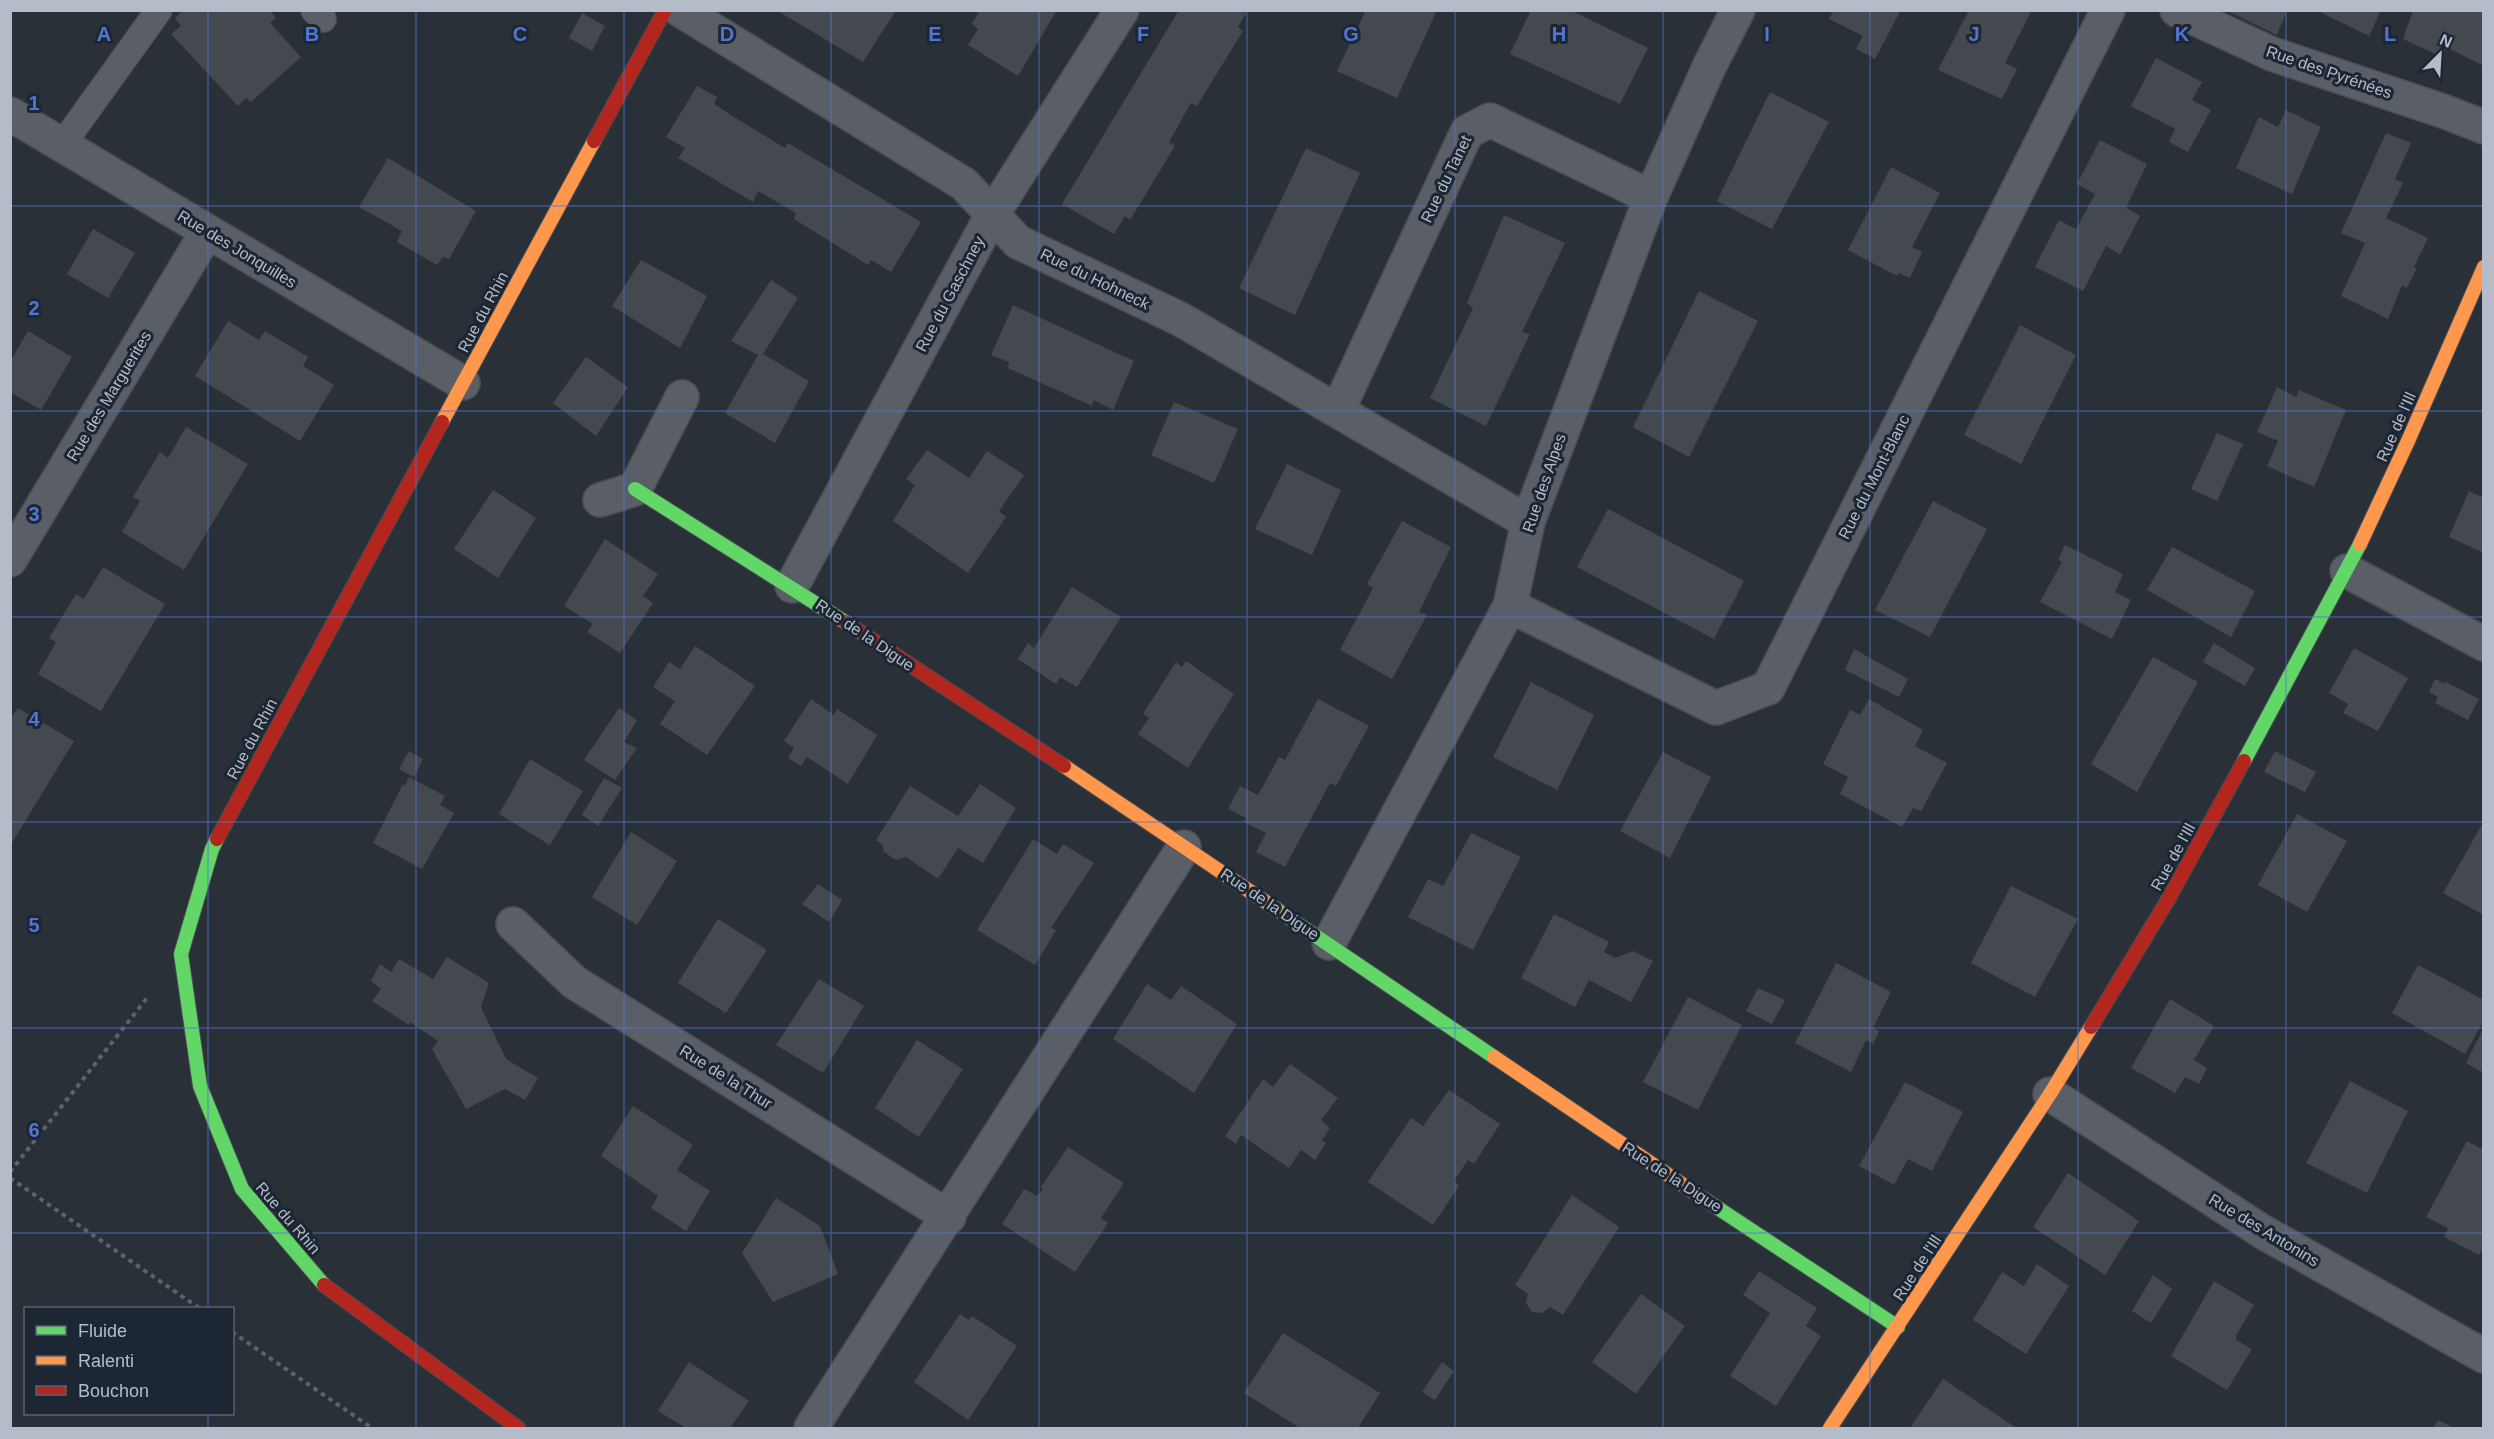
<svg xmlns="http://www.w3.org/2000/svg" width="2494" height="1439" font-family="Arial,sans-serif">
  <rect width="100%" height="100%" fill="#2a3038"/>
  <!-- building -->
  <path fill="#444950" d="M183 10H270L276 18 270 23 301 57 251 102 246 98 238 106 171 34 181 26 175 18Z
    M776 10H896L863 62Z
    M980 10H1057L1018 76 968 45 978 29 972 24Z
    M1179 10H1248L1238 27 1243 31 1197 106 1191 103 1169 142 1175 146 1130 220 1125 216 1114 234 1062 204Z
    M1366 10H1437L1397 98 1337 71Z
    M1531 10H1570L1648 48 1620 104 1510 54Z
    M1834 10H1901L1875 59 1856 49 1863 36 1829 19Z
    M1969 10H2032L2005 63 2017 69 2002 99 1938 70Z
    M2225 10H2287L2277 35Z
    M2323 10H2381L2369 36 2322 13Z
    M2413 10H2484V66L2446 47 2442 57 2403 39Z
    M582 13 605 26 592 51 569 38Z
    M2156 58 2202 82 2192 100 2211 110 2188 152 2169 142 2175 129 2131 106Z
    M697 86 717 97 714 104 731 115 785 148 788 143 921 222 891 272 871 260 868 265 794 219 796 213 758 191 753 202 678 158 685 148 666 137Z
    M1770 92 1829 122 1772 229 1717 201Z
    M2286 110 2321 127 2292 194 2236 168 2259 117 2278 127Z
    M2386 133 2411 143 2395 179 2403 183 2386 218 2428 238 2414 267 2417 268 2407 288 2402 285 2388 319 2341 296 2365 243 2341 233Z
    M2100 140 2147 164 2126 208 2140 216 2120 255 2106 246 2083 291 2035 267 2059 220 2076 229 2095 194 2077 184Z
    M1306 148 1360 173 1295 315 1239 288Z
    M388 158 476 211 449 259 443 257 437 265 397 242 402 231 359 207Z
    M1891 167 1940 193 1912 247 1922 252 1910 278 1899 273 1897 276 1848 250Z
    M1504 215 1565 243 1522 332 1530 334 1486 426 1430 398 1473 308 1467 303Z
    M93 229 135 253 108 298 67 274Z
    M641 260 707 296 680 348 612 306Z
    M771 280 798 298 763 354 809 381 775 443 725 413 758 355 731 341Z
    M1699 291 1758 321 1689 457 1633 427Z
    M1013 305 1134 361 1113 410 1094 400 1092 406 1008 368 1009 362 991 355Z
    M228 321 259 340 265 331 308 357 303 366 334 385 300 441 195 376Z
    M2020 325 2076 355 2021 464 1964 435Z
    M28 331 72 357 41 410 10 392V362Z
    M586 357 628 387 596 436 553 403Z
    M2277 387 2296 397 2299 390 2346 410 2314 487 2267 466 2278 441 2257 432Z
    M1174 402 1238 429 1214 483 1151 455Z
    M186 427 248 464 184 570 122 532 140 501 133 497 160 452 168 458Z
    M2217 433 2243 444 2217 501 2191 489Z
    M927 450 969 478 987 451 1024 475 999 511 1006 517 968 573 893 521 915 485 906 479Z
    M1287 464 1341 490 1312 555 1255 529Z
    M493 490 536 518 498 578 454 549Z
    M2469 491 2484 498V553L2449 537Z
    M1933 501 1987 529 1930 637 1875 610Z
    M1608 509 1744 581 1714 639 1577 567Z
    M1402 521 1451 547 1419 612 1427 615 1392 679 1340 650 1373 588 1367 584Z
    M605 539 658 574 643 596 653 603 620 653 587 632 593 624 564 606Z
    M2065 545 2123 574 2115 592 2131 600 2112 639 2040 602 2062 562 2058 560Z
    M2172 547 2255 591 2231 637 2147 590Z
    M103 567 165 604 101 711 38 674 56 642 49 638 76 594 84 599Z
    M1072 587 1121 617 1077 687 1060 677 1056 684 1018 659 1028 643 1034 648Z
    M2214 643 2255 668 2245 686 2203 662Z
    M695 646 755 686 707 755 660 724 675 701 653 687 669 662 680 669Z
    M2354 648 2408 678 2378 731 2343 713 2348 704 2329 693Z
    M1854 649 1908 679 1899 697 1845 670Z
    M2153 657 2198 682 2137 792 2091 764Z
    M1186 661 1234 694 1188 768 1138 734 1149 718 1143 714 1176 662 1182 667Z
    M2435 679 2445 684 2446 682 2479 699 2468 720 2435 703 2438 697 2429 692Z
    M1531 682 1594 715 1557 790 1493 757Z
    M811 699 834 715 837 709 877 735 848 784 807 757 801 766 788 758 794 748 784 741Z
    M1318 699 1369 726 1336 786 1330 783 1285 867 1256 852 1266 833 1244 822 1246 818 1228 809 1240 786 1258 795 1279 757 1285 760Z
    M1869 699 1923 730 1915 746 1947 763 1921 811 1913 808 1902 827 1840 794 1848 777 1823 764 1850 710 1860 715Z
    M18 708 74 741 10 846V719Z
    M619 708 637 720 624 742 637 748 615 780 584 760Z
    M409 751 423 759 414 777 399 769Z
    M2275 751 2316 772 2305 792 2264 772Z
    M1663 752 1711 777 1670 858 1620 831Z
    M530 759 583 791 550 845 499 814Z
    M409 777 445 796 440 805 454 813 422 869 373 843 403 784 405 786Z
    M604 778 622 788 598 826 582 815Z
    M980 784 1016 808 983 863 958 848 938 879 906 857 896 860 884 852 882 844 876 840 910 786 958 816Z
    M2297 814 2347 841 2307 912 2258 885Z
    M2484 821V915L2443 893Z
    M631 832 677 861 637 925 592 897Z
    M1471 833 1521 857 1473 950 1408 917 1428 879 1443 886Z
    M1033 839 1057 854 1063 844 1094 863 1051 928 1056 930 1035 965 977 930Z
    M818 884 842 900 829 922 802 904Z
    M2011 886 2078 919 2035 997 1971 963Z
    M1554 914 1609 942 1604 952 1615 958 1633 951 1653 961 1631 1002 1589 980 1575 1007 1521 978Z
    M718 919 767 950 726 1013 678 983Z
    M447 957 489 983 481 1007 506 1059 538 1078 525 1100 505 1089 466 1109 432 1049 438 1041 410 1022 409 1025 372 1001 381 989 371 981 380 964 391 972 399 959 433 979Z
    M1836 963 1891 992 1873 1028 1879 1031 1873 1044 1866 1040 1851 1072 1795 1043Z
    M2418 965 2484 1000V1020L2465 1054 2392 1013Z
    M819 979 864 1006 823 1073 776 1045Z
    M1147 984 1171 1000 1181 986 1237 1024 1194 1093 1113 1039Z
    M1758 988 1785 1000 1772 1024 1746 1011Z
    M1688 997 1742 1025 1698 1110 1643 1082Z
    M2170 999 2214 1026 2194 1060 2207 1068 2199 1084 2185 1077 2175 1093 2131 1068Z
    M2484 1027V1073L2466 1063Z
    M917 1040 963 1069 919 1137 875 1108Z
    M1290 1064 1338 1098 1321 1120 1330 1128 1322 1140 1326 1143 1315 1160 1301 1150 1289 1168 1241 1135 1236 1144 1225 1136 1263 1079 1273 1087Z
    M2350 1081 2408 1111 2367 1193 2306 1163Z
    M1905 1082 1963 1112 1932 1171 1908 1159 1894 1185 1859 1166Z
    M1449 1090 1500 1124 1474 1164 1468 1160 1454 1181 1459 1186 1433 1225 1368 1182 1411 1118 1423 1126Z
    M633 1106 693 1145 677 1170 710 1191 686 1231 651 1208 658 1196 601 1156Z
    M2467 1141 2484 1150V1246L2479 1255 2444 1237 2448 1228 2426 1217Z
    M1068 1147 1124 1183 1101 1218 1108 1223 1075 1272 1002 1224 1024 1189 1037 1196 1043 1189 1041 1187Z
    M2068 1173 2139 1221 2105 1275 2033 1227Z
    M1572 1195 1619 1227 1563 1315 1550 1307 1542 1313 1532 1312 1526 1303 1528 1294 1515 1285Z
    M776 1198 820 1226 838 1274 773 1302 742 1253Z
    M2037 1264 2069 1286 2026 1354 1973 1320 2002 1272 2024 1286Z
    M1759 1271 1817 1308 1806 1326 1821 1336 1776 1406 1730 1376 1770 1313 1743 1295Z
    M2153 1275 2172 1289 2151 1323 2132 1311Z
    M2214 1281 2254 1305 2236 1336V1340L2252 1349 2227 1390 2171 1356Z
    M1641 1294 1685 1326 1636 1394 1592 1362Z
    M960 1314 969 1320 972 1316 1017 1346 968 1420 914 1382Z
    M1283 1333 1380 1393 1358 1428H1300L1244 1393Z
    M689 1362 749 1401 730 1428H686L658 1411Z
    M1442 1362 1454 1371 1435 1400 1422 1392Z
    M1943 1379 2015 1427 2014 1428H1910Z
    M2438 1420 2454 1428H2433Z"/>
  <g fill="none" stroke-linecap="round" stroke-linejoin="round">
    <defs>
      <path id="lane" d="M314 10 323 19
        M62 145 159 10"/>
      <path id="street" d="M680 10 964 184 1018 242 1180 319 1528 522
        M2177 10 2272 54 2443 111 2484 127
        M10 114 463 383
        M1338 410 1467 132 1490 120 1651 197
        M600 500 635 489 682 397
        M10 560 207 232
        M2347 571 2484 644
        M792 586 992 215 1122 10
        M1510 606 1716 708 1768 688 2108 10
        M513 924 574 982 949 1217
        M1329 943 1510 606 1528 522 1651 197 1709 67 1738 10
        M2050 1094 2263 1232 2484 1356
        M811 1428 1184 847"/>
      <path id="fast" d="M635 489 845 622
        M2244 761 2360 544
        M217 839 212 849 181 954 200 1086 242 1189 324 1285
        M1276 909 1494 1057
        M1692 1191 1898 1327"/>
      <path id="slow" d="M442 422 594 141
        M2360 544 2408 441 2484 267
        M1064 766 1276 909
        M1494 1057 1692 1191
        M1830 1428 2050 1094 2091 1027"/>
      <path id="jam" d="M594 141 665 10
        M845 622 1064 766
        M217 839 442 422
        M2091 1027 2169 898 2244 761
        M324 1285 518 1428"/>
    </defs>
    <!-- lane casing -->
    <use href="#lane" stroke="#484c53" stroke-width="28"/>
    <!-- street casing -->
    <use href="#street" stroke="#484c53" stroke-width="36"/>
    <!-- fast casing -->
    <use href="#fast" stroke="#484c53" stroke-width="16"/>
    <!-- slow casing -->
    <use href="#slow" stroke="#484c53" stroke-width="16"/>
    <!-- jam casing -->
    <use href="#jam" stroke="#484c53" stroke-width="16"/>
    <!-- path -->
    <path stroke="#5d636a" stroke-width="4" stroke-dasharray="4.5 4.5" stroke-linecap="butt" d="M10 1172 147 998
      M10 1178 199 1308
      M232 1332 372 1428"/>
    <!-- lane -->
    <use href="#lane" stroke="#5a5e66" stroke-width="26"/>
    <!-- street -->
    <use href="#street" stroke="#5a5e66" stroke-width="33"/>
    <!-- fast -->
    <use href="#fast" stroke="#63d668" stroke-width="14"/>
    <!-- slow -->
    <use href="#slow" stroke="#ff974d" stroke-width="14"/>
    <!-- jam -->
    <use href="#jam" stroke="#b3261e" stroke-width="14"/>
  </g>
  <!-- grid -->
  <path fill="none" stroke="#5274d3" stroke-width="1.5" stroke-opacity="0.55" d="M208 10V1308M416 10V1428M624 10V1428M831 10V1428M1039 10V1428M1247 10V1428M1455 10V1428M1663 10V1428M1870 10V1428M2078 10V1428M2286 10V1428M10 206H2484M10 411H2484M10 617H2484M10 822H2484M10 1028H2484M10 1233H2484M208 1414V1428"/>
  <g text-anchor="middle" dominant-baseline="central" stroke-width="6" stroke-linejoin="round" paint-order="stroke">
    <!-- street labels -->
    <g font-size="16" fill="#b4bcc9" stroke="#1d2633">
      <text transform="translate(2329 72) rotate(19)">Rue des Pyrénées</text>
      <text transform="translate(1446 179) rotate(-64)">Rue du Tanet</text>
      <text transform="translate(237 249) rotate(31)">Rue des Jonquilles</text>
      <text transform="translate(1095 279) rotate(26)">Rue du Hohneck</text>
      <text transform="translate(950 294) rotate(-62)">Rue du Gaschney</text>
      <text transform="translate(483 312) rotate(-62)">Rue du Rhin</text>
      <text transform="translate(109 396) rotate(-59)">Rue des Marguerites</text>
      <text transform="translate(2396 427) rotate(-66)">Rue de l'Ill</text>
      <text transform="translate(1874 477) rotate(-63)">Rue du Mont-Blanc</text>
      <text transform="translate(1544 483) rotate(-71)">Rue des Alpes</text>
      <text transform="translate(865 635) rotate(34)">Rue de la Digue</text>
      <text transform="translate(252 739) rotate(-62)">Rue du Rhin</text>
      <text transform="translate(2173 857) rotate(-61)">Rue de l'Ill</text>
      <text transform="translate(1270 904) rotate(34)">Rue de la Digue</text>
      <text transform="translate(726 1077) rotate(32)">Rue de la Thur</text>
      <text transform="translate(1672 1177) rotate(33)">Rue de la Digue</text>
      <text transform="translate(288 1218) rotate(49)">Rue du Rhin</text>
      <text transform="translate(2264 1230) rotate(31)">Rue des Antonins</text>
      <text transform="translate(1917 1268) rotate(-57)">Rue de l'Ill</text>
    </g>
  </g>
  <g font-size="20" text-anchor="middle" font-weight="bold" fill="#5274d3" stroke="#1d2633" stroke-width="6" stroke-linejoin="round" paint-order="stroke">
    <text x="104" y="41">A</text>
    <text x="312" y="41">B</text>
    <text x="520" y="41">C</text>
    <text x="727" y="41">D</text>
    <text x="935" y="41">E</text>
    <text x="1143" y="41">F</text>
    <text x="1351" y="41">G</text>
    <text x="1559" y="41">H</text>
    <text x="1767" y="41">I</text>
    <text x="1974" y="41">J</text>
    <text x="2182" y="41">K</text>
    <text x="2390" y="41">L</text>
    <text x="34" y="110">1</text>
    <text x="34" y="315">2</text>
    <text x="34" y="521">3</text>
    <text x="34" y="726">4</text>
    <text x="34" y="932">5</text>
    <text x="34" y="1137">6</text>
  </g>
  <!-- border -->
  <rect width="2494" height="1439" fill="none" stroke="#b4bcc9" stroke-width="24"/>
  <!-- legend -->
  <rect x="24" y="1307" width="210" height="108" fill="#1d2633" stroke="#59626f" stroke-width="1.5"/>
  <rect x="36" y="1326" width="30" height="9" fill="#63d668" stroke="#59626f" stroke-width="1.5"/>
  <text x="78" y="1337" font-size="18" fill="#b4bcc9">Fluide</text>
  <rect x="36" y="1356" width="30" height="9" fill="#ff974d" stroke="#59626f" stroke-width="1.5"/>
  <text x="78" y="1367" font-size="18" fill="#b4bcc9">Ralenti</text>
  <rect x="36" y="1386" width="30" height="9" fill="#b3261e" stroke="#59626f" stroke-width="1.5"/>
  <text x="78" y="1397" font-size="18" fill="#b4bcc9">Bouchon</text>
  <!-- north arrow -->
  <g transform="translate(2440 54) rotate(24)" stroke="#1d2633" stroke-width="4.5" paint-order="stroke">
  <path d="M0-4.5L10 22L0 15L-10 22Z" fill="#b4bcc9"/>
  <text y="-9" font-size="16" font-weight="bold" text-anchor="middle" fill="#b4bcc9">N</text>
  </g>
</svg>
